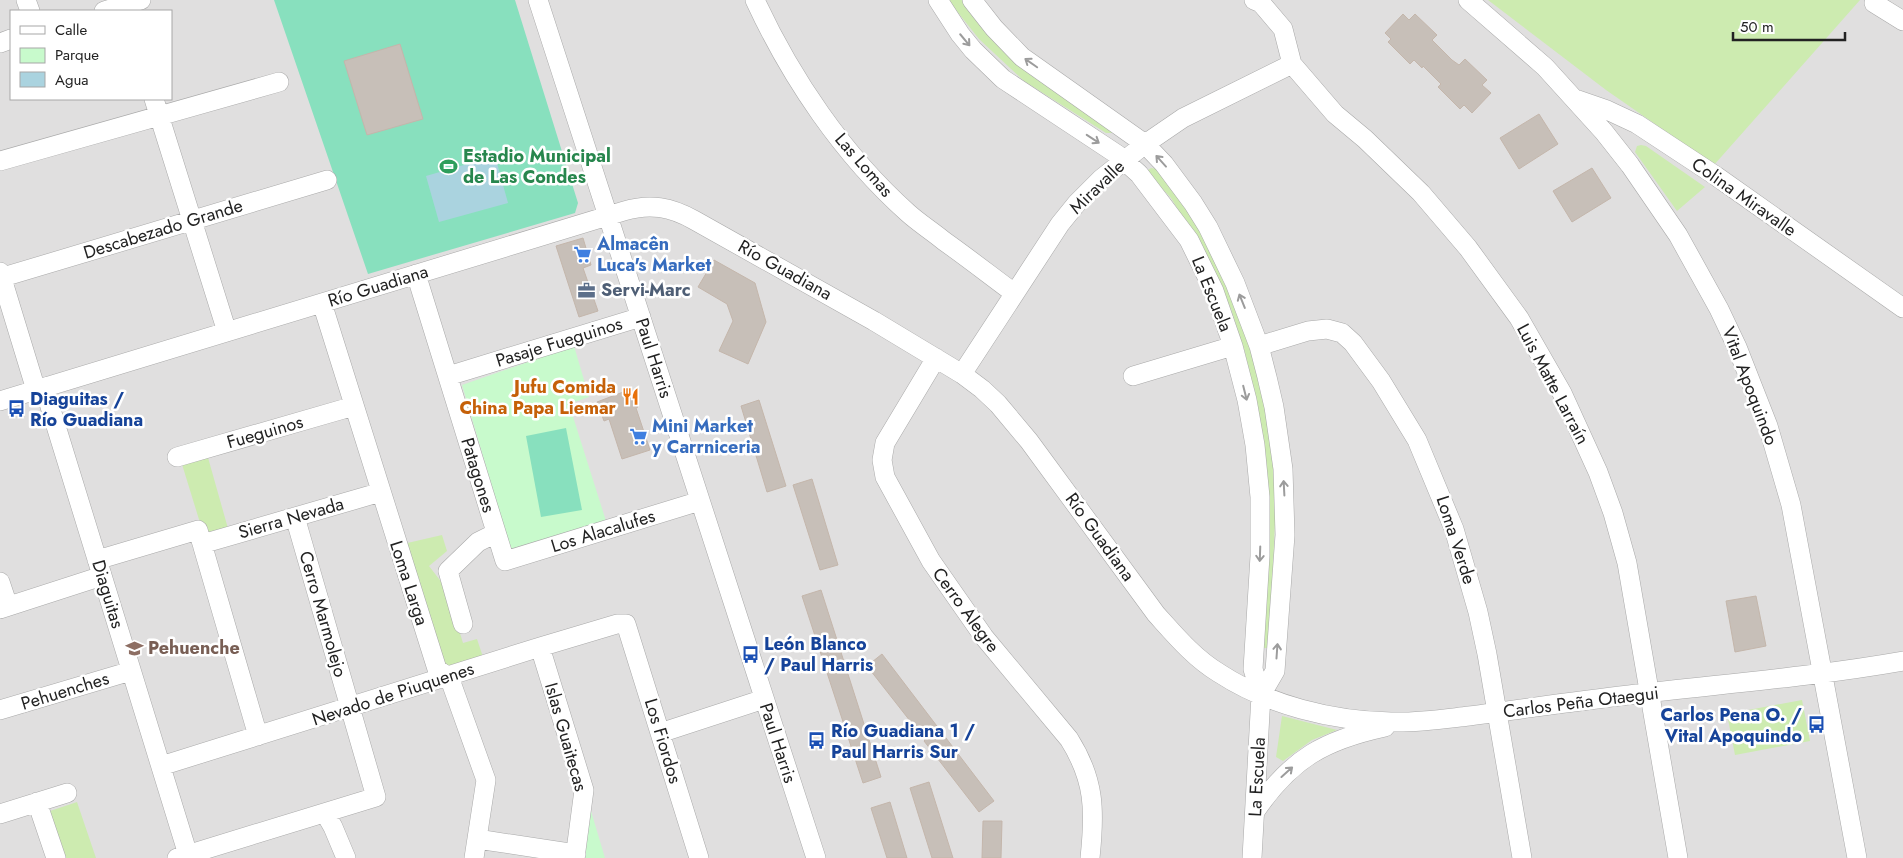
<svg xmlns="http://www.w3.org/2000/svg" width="1903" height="858" font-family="Jost,sans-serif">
  <rect width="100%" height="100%" fill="#f2efe9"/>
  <!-- residential -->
  <path fill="#e0dfdf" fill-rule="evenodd" d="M0 0H1903V858H0ZM11 11H171V99H11Z"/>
  <!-- grass -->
  <path fill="#cdebb0" d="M948 0H963L975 17 1114 130 1112 133H1106L1024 81 979 39Z
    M1488 0H1860L1714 165 1606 90Z
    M1641 145 1646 146 1705 187 1677 211 1635 152 1637 146Z
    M1151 168 1157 169 1202 232 1243 321 1261 388 1272 453 1276 494 1270 648H1263L1270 511 1265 455 1257 405 1245 353 1231 309 1209 261 1171 198 1149 175 1148 170Z
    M207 454 229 532 205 539 181 461Z
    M442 535 447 551 429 566 446 588 463 643 477 639 483 657 442 669 403 544Z
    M1802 700 1810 741 1735 755 1727 714Z
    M1282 716 1337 730 1312 740 1283 761 1276 757Z
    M77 802 96 858H66L50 811Z"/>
  <!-- park -->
  <path fill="#c8facc" d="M574 346 589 397 569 404 606 521 511 551 462 385Z
    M591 811 605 858H585Z"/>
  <!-- pitch -->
  <path fill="#88e0be" d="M274 0H515L578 203 575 213 368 274Z
    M566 428 582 510 541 517 526 436Z"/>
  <!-- water -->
  <path fill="#aad3df" d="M495 156 508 203 439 222 426 176Z"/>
  <!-- building -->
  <path fill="#c7bfb8" stroke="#c4b6ab" d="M1403 14 1409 20 1415 14 1437 35 1432 40 1452 60 1459 65 1465 59 1487 80 1482 85 1491 93 1472 113 1464 105 1460 109 1438 87 1441 84 1423 66 1422 68 1414 60 1410 64 1388 42 1391 39 1385 33Z
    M400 44 423 119 367 135 344 61Z
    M1539 114 1558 144 1519 169 1500 138Z
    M1592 168 1611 198 1572 222 1553 191Z
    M583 238 591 265 583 268 598 311 579 317 556 246Z
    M714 260 755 283 766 322 748 364 719 351 733 321 727 304 698 287Z
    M631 389 638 407 636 408 650 450 622 459 609 419 604 421 597 402Z
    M759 400 786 486 767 492 741 406Z
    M812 479 838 565 820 570 793 485Z
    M821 590 881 777 863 783 802 596Z
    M1756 596 1766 646 1735 652 1726 601Z
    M882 654 994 801 979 812 924 741 925 740 867 666Z
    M929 782 953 858H932L910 788Z
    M890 802 907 858H887L871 808Z
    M983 821H1002L1001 858H982Z"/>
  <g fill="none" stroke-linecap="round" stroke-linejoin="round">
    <defs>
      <path id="minor" d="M26 0 30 11
        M538 0 816 858
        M755 0C791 78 843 155 908 213 919 223 932 231 944 241 968 258 991 276 1014 293
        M938 0 960 34 973 50 1003 79 1118 155 1139 174 1189 240 1214 291 1233 346 1247 400 1255 445 1260 497V556L1253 669 1261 695 1252 858
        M972 0 994 28 1022 57 1145 144 1164 164 1193 203 1208 227 1235 283 1259 346 1267 377 1274 407 1283 469 1285 535 1275 671 1261 695
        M1254 0 1261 3 1283 29 1292 64 1335 114 1365 139 1421 193 1468 248 1519 318 1562 393 1598 472 1613 513 1627 563 1678 858
        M1468 0 1545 67 1604 132 1630 165 1678 235 1719 309 1737 347 1768 426 1791 505 1857 858
        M1874 3 1903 21
        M104 11 141 0
        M0 43 11 39
        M154 99 227 332
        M1578 100 1607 110 1637 124 1716 176 1903 308
        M0 161 279 82
        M0 272 36 390
        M416 274 505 561 700 501
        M0 278 327 180
        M322 303 437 669 448 677 452 685 486 780 474 858
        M1259 346 1308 331 1327 329 1342 333 1353 343 1381 381 1417 440 1454 529 1478 612 1487 654 1522 858
        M936 358 885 443 882 460 885 477 931 561 984 637 1069 739C1095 780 1095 811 1090 858
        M962 374 1060 224 1077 203 1101 179 1145 144 1183 118 1292 64
        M448 376 641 317
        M1133 376 1233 346
        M44 387 189 858
        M0 401 624 211C650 203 671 207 694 220L874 321 962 374 982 389 998 404 1029 441 1156 614C1175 635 1194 658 1219 673 1268 705 1332 721 1391 722 1417 723 1443 719 1469 716 1523 709 1576 701 1629 695 1721 684 1812 677 1903 661
        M177 457 354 406
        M202 544 381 492
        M97 560 198 530 258 736
        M0 582 8 606
        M0 609 102 576
        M463 624 448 571 478 542 496 533
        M540 647 584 790 575 858
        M0 710 131 671
        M660 733 764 699
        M161 766 540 647 617 624H626L699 858
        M37 802 56 858
        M1256 810C1292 758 1325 740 1385 727
        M325 813 333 827 346 858
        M0 814 67 793
        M477 839 576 854
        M177 858 376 797 295 517"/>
    </defs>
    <!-- minor casing -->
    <use href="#minor" stroke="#a9a9a9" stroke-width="20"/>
    <!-- minor -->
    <use href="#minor" stroke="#fff" stroke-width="19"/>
  </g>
  <!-- one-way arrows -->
  <defs><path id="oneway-shaft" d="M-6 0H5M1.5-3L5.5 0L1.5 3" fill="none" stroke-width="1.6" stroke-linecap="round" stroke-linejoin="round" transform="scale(1.25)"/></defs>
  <g stroke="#9c9c9c">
    <use href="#oneway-shaft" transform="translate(965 40) rotate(50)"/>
    <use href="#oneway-shaft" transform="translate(1031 63) rotate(-145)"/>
    <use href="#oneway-shaft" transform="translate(1093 139) rotate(33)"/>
    <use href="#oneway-shaft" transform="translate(1161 161) rotate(-132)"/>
    <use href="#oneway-shaft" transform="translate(1242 301) rotate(-112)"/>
    <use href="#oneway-shaft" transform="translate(1245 393) rotate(76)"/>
    <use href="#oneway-shaft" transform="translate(1284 488) rotate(-93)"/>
    <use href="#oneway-shaft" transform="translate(1260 554) rotate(92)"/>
    <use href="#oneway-shaft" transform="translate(1277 651) rotate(-86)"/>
    <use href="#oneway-shaft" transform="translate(1287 772) rotate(-42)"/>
  </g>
  <!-- icons -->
  <defs>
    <symbol id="stadium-bare" viewBox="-9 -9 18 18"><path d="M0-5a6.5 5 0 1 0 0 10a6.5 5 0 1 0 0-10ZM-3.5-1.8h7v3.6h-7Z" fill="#2e9e5b" stroke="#fff" stroke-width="2.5" paint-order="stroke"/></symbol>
    <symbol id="supermarket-bare" viewBox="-9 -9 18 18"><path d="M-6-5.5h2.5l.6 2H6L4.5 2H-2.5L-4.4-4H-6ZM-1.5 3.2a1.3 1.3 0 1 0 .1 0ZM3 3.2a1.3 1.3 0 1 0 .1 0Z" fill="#3f7fe0" stroke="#fff" stroke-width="2.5" paint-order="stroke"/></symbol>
    <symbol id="office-bare" viewBox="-9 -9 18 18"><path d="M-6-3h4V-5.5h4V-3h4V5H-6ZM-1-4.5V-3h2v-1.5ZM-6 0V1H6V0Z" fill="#5c6f8a" stroke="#fff" stroke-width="2.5" paint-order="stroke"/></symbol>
    <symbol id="restaurant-bare" viewBox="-9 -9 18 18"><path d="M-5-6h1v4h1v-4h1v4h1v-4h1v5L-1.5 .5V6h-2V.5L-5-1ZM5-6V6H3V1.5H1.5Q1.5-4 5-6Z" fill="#e8710a" stroke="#fff" stroke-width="2.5" paint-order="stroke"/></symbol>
    <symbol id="bus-bare" viewBox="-9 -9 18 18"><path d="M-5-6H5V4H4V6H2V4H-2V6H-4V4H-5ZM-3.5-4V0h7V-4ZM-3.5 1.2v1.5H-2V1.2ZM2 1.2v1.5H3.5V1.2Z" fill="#1a4fb4" stroke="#fff" stroke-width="2.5" paint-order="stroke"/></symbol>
    <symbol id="school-bare" viewBox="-9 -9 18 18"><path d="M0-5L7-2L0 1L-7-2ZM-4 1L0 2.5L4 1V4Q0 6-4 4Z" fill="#8d6e63" stroke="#fff" stroke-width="2.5" paint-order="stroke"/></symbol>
  </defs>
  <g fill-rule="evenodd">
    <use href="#stadium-bare" x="436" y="154" width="25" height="25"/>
    <use href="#supermarket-bare" x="570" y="242" width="25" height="25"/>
    <use href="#office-bare" x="574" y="278" width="25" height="25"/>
    <use href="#restaurant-bare" x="618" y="384" width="25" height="25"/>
    <use href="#bus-bare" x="4" y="396" width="25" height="25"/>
    <use href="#supermarket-bare" x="626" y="424" width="25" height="25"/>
    <use href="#school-bare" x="122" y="636" width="25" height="25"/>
    <use href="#bus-bare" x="738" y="642" width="25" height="25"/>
    <use href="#bus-bare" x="1804" y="712" width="25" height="25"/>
    <use href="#bus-bare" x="804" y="728" width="25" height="25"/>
  </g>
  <g text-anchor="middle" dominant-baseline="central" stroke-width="5" stroke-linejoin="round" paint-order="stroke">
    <!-- leisure labels -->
    <g font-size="18" font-weight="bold" fill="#27864d" stroke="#fff" text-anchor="start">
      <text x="463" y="156">Estadio Municipal<tspan x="463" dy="21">de Las Condes</tspan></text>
    </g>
    <!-- street labels -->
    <g font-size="18" fill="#222" stroke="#fff">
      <text transform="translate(864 165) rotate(49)">Las Lomas</text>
      <text transform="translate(1097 187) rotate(-44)">Miravalle</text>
      <text transform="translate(1744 197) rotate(35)">Colina Miravalle</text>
      <text transform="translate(163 229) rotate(-17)">Descabezado Grande</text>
      <text transform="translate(785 270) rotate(29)">Río Guadiana</text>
      <text transform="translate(378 286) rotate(-17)">Río Guadiana</text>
      <text transform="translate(1212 294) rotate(68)">La Escuela</text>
      <text transform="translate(559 342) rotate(-17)">Pasaje Fueguinos</text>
      <text transform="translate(654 358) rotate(72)">Paul Harris</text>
      <text transform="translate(1553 384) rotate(62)">Luis Matte Larraín</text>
      <text transform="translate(1750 386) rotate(69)">Vital Apoquindo</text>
      <text transform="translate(265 432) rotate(-16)">Fueguinos</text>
      <text transform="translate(478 475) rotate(73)">Patagones</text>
      <text transform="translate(291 518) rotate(-16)">Sierra Nevada</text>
      <text transform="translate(603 531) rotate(-17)">Los Alacalufes</text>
      <text transform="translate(1100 537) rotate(54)">Río Guadiana</text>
      <text transform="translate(1456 540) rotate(72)">Loma Verde</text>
      <text transform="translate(409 583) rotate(72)">Loma Larga</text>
      <text transform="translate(108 594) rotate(73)">Diaguitas</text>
      <text transform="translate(966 610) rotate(54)">Cerro Alegre</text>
      <text transform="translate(323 614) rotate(74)">Cerro Marmolejo</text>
      <text transform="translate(65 691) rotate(-17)">Pehuenches</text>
      <text transform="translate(393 694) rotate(-18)">Nevado de Piuquenes</text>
      <text transform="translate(1581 702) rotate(-7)">Carlos Peña Otaegui</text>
      <text transform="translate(566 737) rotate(74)">Islas Guaitecas</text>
      <text transform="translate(663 741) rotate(73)">Los Fiordos</text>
      <text transform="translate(778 743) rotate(72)">Paul Harris</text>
      <text transform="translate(1257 777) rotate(-87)">La Escuela</text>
    </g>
    <!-- shop labels -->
    <g font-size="18" font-weight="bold" fill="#366cbe" stroke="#fff" text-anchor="start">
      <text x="597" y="244">Almacên<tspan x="597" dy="21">Luca's Market</tspan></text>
      <text x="652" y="426">Mini Market<tspan x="652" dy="21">y Carrniceria</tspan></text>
    </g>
    <!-- service labels -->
    <g font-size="18" font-weight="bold" fill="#4e5e75" stroke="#fff" text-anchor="start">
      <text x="601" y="290">Servi-Marc</text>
    </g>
    <!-- food labels -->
    <g font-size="18" font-weight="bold" fill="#c56008" stroke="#fff" text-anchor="end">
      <text x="616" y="387">Jufu Comida<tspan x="616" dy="21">China Papa Liemar</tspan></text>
    </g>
    <!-- transit labels -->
    <g font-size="18" font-weight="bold" fill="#164399" stroke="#fff" text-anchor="start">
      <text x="30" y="399">Diaguitas /<tspan x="30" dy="21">Río Guadiana</tspan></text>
      <text x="764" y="644">León Blanco<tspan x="764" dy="21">/ Paul Harris</tspan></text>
      <text x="1802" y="715" text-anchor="end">Carlos Pena O. /<tspan x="1802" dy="21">Vital Apoquindo</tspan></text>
      <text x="831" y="731">Río Guadiana 1 /<tspan x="831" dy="21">Paul Harris Sur</tspan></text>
    </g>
    <!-- education labels -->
    <g font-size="18" font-weight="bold" fill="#785e54" stroke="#fff" text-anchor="start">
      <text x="148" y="648">Pehuenche</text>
    </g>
  </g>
  <!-- legend -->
  <rect x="10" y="10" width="162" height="90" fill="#ffffff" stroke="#a7a7a7"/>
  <rect x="20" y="26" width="25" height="8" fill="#ffffff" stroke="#a7a7a7"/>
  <text x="55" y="35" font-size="15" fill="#222222">Calle</text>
  <rect x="20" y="48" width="25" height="15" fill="#c8facc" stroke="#a7a7a7"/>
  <text x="55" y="60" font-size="15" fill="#222222">Parque</text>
  <rect x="20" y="72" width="25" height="15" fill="#aad3df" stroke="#a7a7a7"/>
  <text x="55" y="85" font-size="15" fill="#222222">Agua</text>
  <!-- scale -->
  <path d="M1733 32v8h112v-8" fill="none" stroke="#222222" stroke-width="2.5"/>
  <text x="1740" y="32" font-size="15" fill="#222222" stroke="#ffffff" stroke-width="4" paint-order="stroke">50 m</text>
</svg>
